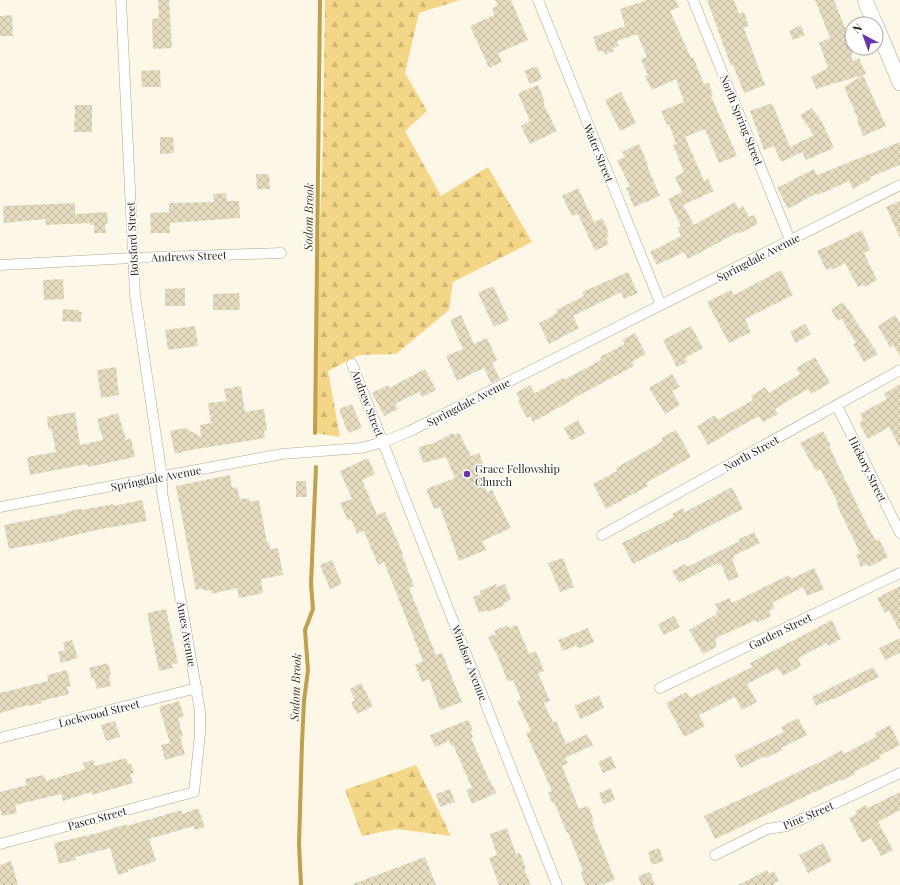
<svg xmlns="http://www.w3.org/2000/svg" width="900" height="885" font-family="'Playfair Display',serif">
  <defs>
    <pattern id="forest-firs" width="22" height="20" patternUnits="userSpaceOnUse"><rect width="22" height="20" fill="#f4d688"/><path d="M5 1l3.5 6h-7zM16 11l3.5 6h-7z" fill="#d1b774"/></pattern>
    <pattern id="building-cross-hatch" width="8" height="8" patternUnits="userSpaceOnUse"><rect width="8" height="8" fill="#e5dbc0"/><path d="M0 0l8 8M0 8l8-8" fill="none" stroke="#c4bca4"/></pattern>
  </defs>
  <rect width="100%" height="100%" fill="#fdf7e7"/>
  <!-- forest -->
  <path fill="url(#forest-firs)" d="M325 0H460L419 13 405 73 427 111 405 131 441 196 488 167 532 242 453 282 449 310 396 354 359 355 328 371 340 437 315 433 317 299 323 142Z
    M416 765 451 836 396 829 362 836 345 790Z"/>
  <g fill="none" stroke-linecap="round" stroke-linejoin="round">
    <!-- stream -->
    <path stroke="#bfa04d" stroke-width="4" d="M315 433 320 0
      M301 885 299 844 302 743 304 701 308 670 305 630 313 609 311 584 316 467"/>
  </g>
  <!-- building -->
  <path fill="url(#building-cross-hatch)" d="M158 0H169L172 48 153 49 152 19 159 18Z
    M495 0H511L528 40 498 53 502 62 489 68 470 26 494 15 492 8 498 6Z
    M647 0H675L679 7 670 11 691 58 693 57 704 84 709 83 713 95 711 96 737 156 719 163 705 129 685 137 704 181 708 179 714 191 683 205 694 225 735 202 738 209 743 206 749 217 754 215 758 224 739 234 738 232 688 259 684 252 657 265 650 252 681 236 677 227 681 226 668 199 682 192 675 177 684 172 673 145 676 144 669 124 667 125 661 111 684 102 676 79 652 90 645 76 648 75 641 60 647 57 637 34 617 41 619 46 613 48 614 51 605 55 604 51 598 52 593 37 625 26 620 9Z
    M707 0H734L739 14 744 12 749 26 744 28 765 85 744 93 733 65 731 66Z
    M815 0H834L852 45V61L859 58 866 74 816 89 811 77 828 68 819 43 830 38Z
    M12 15 13 36H0V16Z
    M801 25 805 35 793 40 789 31Z
    M537 66 542 79 530 84 524 71Z
    M160 70 161 87H142L141 71Z
    M863 75 886 126 863 136 857 120 858 119 844 87Z
    M538 85 545 102 543 103 557 131 530 144 521 126 530 121 518 93Z
    M621 92 636 123 620 131 605 100Z
    M772 103 790 147 814 135 800 115 812 108 822 122 834 148 806 160 802 152 781 162 774 146 764 150 750 111Z
    M75 105H92V132H74Z
    M160 137H173L174 153 160 154Z
    M900 142V165L870 177 871 179 853 189 849 181 818 195 817 193 788 209 777 188 814 169 817 175Z
    M639 144 648 165 647 166 660 196 634 207 626 188 630 187 617 160 625 157 622 152Z
    M256 174H269L270 189H257Z
    M578 188 594 222 602 218 608 230 607 233 609 237 606 238 609 244 595 251 578 214 572 216 562 196Z
    M226 193 227 201H239L240 218 170 223V233H151L150 213 169 212V203L214 202 213 194Z
    M900 201V238L886 207Z
    M75 203V214L107 212 108 224H105L106 233H94V225H90V223L46 225 45 219 4 223 3 206Z
    M862 230 870 250 864 253 877 280 864 287 863 284 858 287 845 263 832 270 831 267 826 270 817 251Z
    M781 270 793 295 745 319 751 332 729 343 707 302 731 290 734 295Z
    M628 272 638 293 624 299 621 292 573 316 579 328 549 344 539 323 553 316V315L558 312 556 310 584 296 582 292Z
    M63 279 64 299 44 300 43 280Z
    M493 286 509 320 494 327 478 293Z
    M185 288V306H165V289Z
    M239 293 240 310H213V294Z
    M843 302 878 354 864 362 853 344 856 343 841 318 838 321 831 310Z
    M63 309 79 310V312H82L81 322 62 321Z
    M461 315 474 344 487 338 497 360 492 363 500 379 491 383 484 368 457 381 446 356 463 349 450 320Z
    M895 315 900 323V356L893 345 890 347 878 326Z
    M805 324 811 334 796 343 790 332Z
    M195 326 198 346 168 350 165 330Z
    M691 326 703 348 685 358 687 362 677 367 663 340Z
    M635 333 646 354 632 362 634 366 574 398V399L533 422 530 416 527 418 518 401 520 400 516 393 530 385 535 393 563 378 564 380 601 360 600 357 625 344 622 340Z
    M815 357 830 383 811 394 808 389 775 409 778 414 763 422 759 416 724 435V436L708 445 697 426 715 415 718 420 753 400 751 396 765 387 769 393 800 374 796 368Z
    M116 367 119 395 101 398 97 370Z
    M425 369 436 390 422 397 419 392 395 404 398 409 384 416 372 393 388 385 389 388Z
    M672 374 680 387 672 391 680 405 665 414 649 388Z
    M900 384V448L889 427 868 439 859 423 863 420 860 414 887 399 884 394Z
    M241 386 245 412 264 409 267 430 264 431 265 438 191 450 175 454 170 431 185 428 201 437 200 425 211 423 208 403 227 401 224 389Z
    M352 404 362 428 348 433 339 409Z
    M75 412 80 445 103 440 97 419 118 413 126 440 131 438 135 457 88 467 87 464 30 475 27 457 56 452 51 428 48 429 47 417Z
    M578 420 585 433 571 441 564 428Z
    M676 430 691 457 646 483 648 486 606 509 593 484 617 471 616 468 663 441 661 438Z
    M823 431 831 446H829L867 525 876 541 879 539 888 557 869 567 867 564 861 567 856 555 860 553 836 503H838L820 469 816 471 800 443Z
    M453 433 454 435 459 433 471 456 479 453 485 468 478 470 487 492 492 490 511 528 482 541 486 550 459 561 440 507 434 509 426 489 455 478 446 457 423 463 418 447 434 443Z
    M368 458 375 474 362 480 377 515 385 512 403 554 402 555 414 586 409 588 436 655 442 653 462 702 440 710 429 679 422 682 415 665 423 661 384 562 378 565 364 531 357 534 351 519 348 521 340 503 352 499 340 471Z
    M230 475 232 488 237 487 240 499 249 498 250 502 259 500 267 542H269L270 549 278 548 283 575 261 579 263 593 239 598 237 588 211 594V590L204 591 203 588 196 590 176 486Z
    M296 481H306L307 497H296Z
    M732 487 743 509 692 535V536L677 543V542L633 564 622 543 674 517 672 514 683 508 685 512Z
    M142 500 147 521 101 529 58 539V540L9 549 4 525 66 513V512L82 508V510L113 504 114 506Z
    M754 532 760 543 733 556 734 558 732 559 739 577 728 581 721 564 719 565 718 563 679 583 672 571 685 564 687 567 740 541 739 539Z
    M563 558 574 587 560 592 548 563Z
    M332 560 342 584 330 589 320 565Z
    M814 568 824 589 807 596 803 587 772 603 775 608 769 611 771 616 757 623 756 620 716 638V647L703 654 689 630 717 614 716 612 718 611 715 604 730 598 732 603 789 575 791 579Z
    M496 584 497 587 505 584 511 600 504 603 505 605 488 612 487 610 479 613 473 597 481 594 480 591Z
    M900 586V631L889 611 885 613 877 598Z
    M166 609 178 663 172 664 173 668 159 671 147 613Z
    M674 616 680 627 664 635 658 624Z
    M832 620 841 639 828 646 827 643 798 658 801 666 783 676 778 668 747 684 757 702 742 710 735 697 699 715 705 726 684 737 666 703 686 692 690 698 752 667 750 663Z
    M507 625 509 628 517 625 529 654 536 651 544 671 538 673 550 701 544 703 553 722 556 721 566 744 587 734 593 745 565 758 568 763 562 766 579 809 588 806 594 821 592 822 615 880 600 885H585L581 872 583 871 568 832 567 833 554 802 552 803 548 792 552 791 526 733 531 731 517 701 521 699 513 680 508 682 496 652H495L488 637 496 634 494 631Z
    M588 628 594 642 578 649 577 645 563 651 558 640Z
    M900 638V653L885 660 879 648Z
    M72 640 78 658 61 663 58 652 65 650 63 642Z
    M108 663 111 674 109 675 111 686 97 689 94 678 92 679 89 668Z
    M873 667 879 677 832 700V699L816 706 812 697Z
    M67 670 71 686 67 687 69 694 41 701 42 703 28 706V705L0 713V693L48 681 47 675Z
    M361 683 373 706 357 714 351 702 355 700 350 689Z
    M599 695 604 708 581 719 574 706Z
    M179 701 184 716 178 718 183 736 180 737 185 754 165 760 161 745 170 743 159 707Z
    M798 718 807 735 781 748 782 750 766 758 765 756 741 768 734 756 784 732 781 727Z
    M468 720 473 731 470 732 473 737 471 738 489 780H490L496 793 472 804 466 790 472 788 453 745 451 746 449 741 435 747 430 735Z
    M115 721 120 737 106 741 101 725Z
    M890 725 900 745 879 756 881 758 854 772 855 774 841 781 840 780 715 839 704 816 765 788 817 763V764L842 750 844 754 876 737 875 733Z
    M611 756 616 768 603 773 598 762Z
    M126 758 128 764 131 763 134 773 130 774 133 783 92 795 91 792 63 801 61 794 15 805 17 813 2 816 0 808V792L27 785 25 779 44 775 46 781 85 769 83 763 93 760 95 766Z
    M611 788 615 800 603 804 599 793Z
    M450 789 455 802 440 807 436 794Z
    M900 792V810L878 822 893 850 881 856 871 838 862 843 849 818 857 814 855 811 866 805 868 808Z
    M198 808 205 827 195 830 194 826 149 839 156 861 128 870V872L118 875 110 848 75 857 76 860 59 864 54 843 98 833 127 824V826L181 810 182 814Z
    M507 828 516 854 520 853 526 868 524 869 531 885H499L489 858 497 855 490 834Z
    M823 843 832 861 808 873 799 855Z
    M659 848 664 861 652 865 648 852Z
    M425 857 436 885H353V884Z
    M11 861 18 885H0V865Z
    M767 870 769 874 774 871 779 881 774 883 775 885H738Z
    M650 872 655 885H641L638 876Z"/>
  <g fill="none" stroke-linecap="round" stroke-linejoin="round">
    <defs>
      <path id="street" d="M538 0 661 305
        M693 0 790 240
        M0 265 132 258 281 253
        M352 364 557 885
        M837 406 900 533
        M0 507 255 459 282 454 361 448 383 442 410 431 900 185
        M602 535 900 370
        M660 688 900 573
        M0 738 197 688
        M0 844 194 792 200 734V711L162 492V477L135 295 121 0
        M715 855 767 829 787 826 900 773"/>
      <path id="secondary" d="M865 0 875 24
        M876 25 900 83"/>
    </defs>
    <!-- street casing -->
    <use href="#street" stroke="#b0a68c" stroke-width="11"/>
    <!-- secondary casing -->
    <use href="#secondary" stroke="#b0a68c" stroke-width="16"/>
    <!-- street -->
    <use href="#street" stroke="#fff" stroke-width="10"/>
    <!-- secondary -->
    <use href="#secondary" stroke="#fff" stroke-width="15"/>
  </g>
  <!-- markers -->
  <circle fill="#6934ab" stroke="#fff" stroke-width="1.5" cx="467" cy="474" r="4"/>
  <g text-anchor="middle" dominant-baseline="central" stroke-width="3" stroke-linejoin="round" paint-order="stroke">
    <!-- street labels -->
    <g font-size="11" fill="#231f15" stroke="#fff">
      <text transform="translate(742 120) rotate(68)">North Spring Street</text>
      <text transform="translate(599 153) rotate(68)">Water Street</text>
      <text transform="translate(132 239) rotate(-93)">Botsford Street</text>
      <text transform="translate(189 256) rotate(-2)">Andrews Street</text>
      <text transform="translate(758 257) rotate(-27)">Springdale Avenue</text>
      <text transform="translate(468 402) rotate(-27)">Springdale Avenue</text>
      <text transform="translate(368 403) rotate(69)">Andrew Street</text>
      <text transform="translate(751 453) rotate(-29)">North Street</text>
      <text transform="translate(868 469) rotate(64)">Hickory Street</text>
      <text transform="translate(156 478) rotate(-11)">Springdale Avenue</text>
      <text transform="translate(780 631) rotate(-26)">Garden Street</text>
      <text transform="translate(187 634) rotate(80)">Ames Avenue</text>
      <text transform="translate(470 663) rotate(69)">Windsor Avenue</text>
      <text transform="translate(99 713) rotate(-14)">Lockwood Street</text>
      <text transform="translate(808 815) rotate(-23)">Pine Street</text>
      <text transform="translate(97 818) rotate(-15)">Pasco Street</text>
    </g>
    <!-- poi labels -->
    <g font-size="11" fill="#231f15" stroke="#fff" text-anchor="start">
      <text x="475" y="468">Grace Fellowship<tspan x="475" dy="13">Church</tspan></text>
    </g>
    <!-- water labels -->
    <g font-size="12" font-style="italic" fill="#463915" stroke="#fff">
      <text transform="translate(308 217) rotate(-89)">Sodom Brook</text>
      <text transform="translate(295 687) rotate(-88)">Sodom Brook</text>
    </g>
  </g>
  <!-- north arrow -->
  <g transform="translate(864 36) rotate(319)"><circle r="19" fill="#ffffff" stroke="#a7a5a1"/>
  <path d="M0-3L7 15L0 10L-7 15Z" fill="#6934ab"/>
  <text y="-6" font-size="11" font-weight="bold" text-anchor="middle" fill="#231f15">N</text>
  </g>
</svg>
